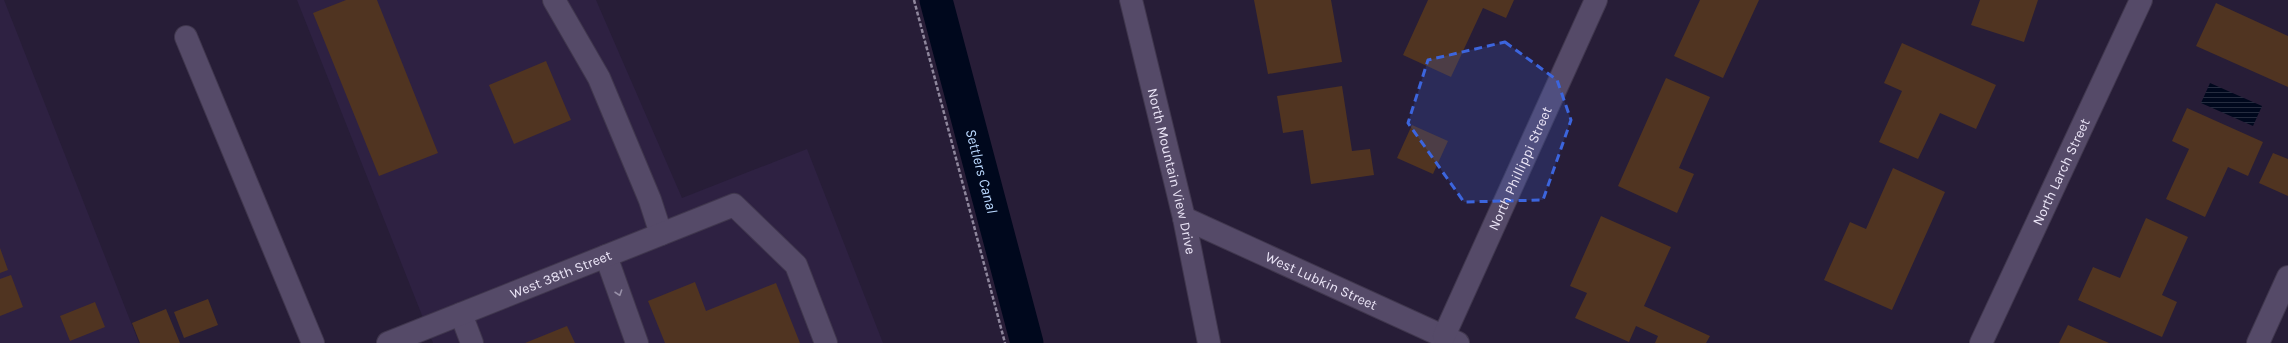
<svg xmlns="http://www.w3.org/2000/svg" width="2288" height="343" font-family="Karla,sans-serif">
  <defs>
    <pattern id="water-rules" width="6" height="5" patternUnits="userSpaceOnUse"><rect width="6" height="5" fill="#00081d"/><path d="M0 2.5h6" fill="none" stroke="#252c3f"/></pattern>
  </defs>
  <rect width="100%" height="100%" fill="#271d37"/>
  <!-- built -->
  <path fill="#2e2142" d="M0 0H4L139 343H0Z
    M297 0H596L682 198 807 149 883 343H433Z"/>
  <!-- water -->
  <path fill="url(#water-rules)" d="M2210 83 2262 106 2253 126 2201 103Z"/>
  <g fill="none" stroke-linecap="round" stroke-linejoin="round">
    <!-- canal -->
    <path stroke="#00081d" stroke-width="33" id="s1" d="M936 0 1027 343"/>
  </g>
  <!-- building -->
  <path fill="#503421" d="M346 0H377L438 153 379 176 313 13Z
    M1254 0H1331L1342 62 1268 74Z
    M1428 0H1514L1506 18 1483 8 1451 77 1403 55Z
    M1700 0H1759L1723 78 1674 56Z
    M1980 0H2038L2024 42 1971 25Z
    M2216 3 2288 36V87L2196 46Z
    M1902 43 1996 85 1976 129 1940 113 1918 159 1879 142 1902 91 1884 83Z
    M546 61 571 120 514 144 489 85Z
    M1666 78 1710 97 1679 168 1694 174 1677 213 1618 186Z
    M1342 86 1352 151 1370 149 1374 175 1311 184 1303 130 1283 133 1277 96Z
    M2187 108 2263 142 2248 176 2228 167 2205 217 2166 199 2189 149 2172 141Z
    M1412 125 1448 141 1433 174 1397 158Z
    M2273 153 2288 159V196L2259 183Z
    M1893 168 1945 192 1892 310 1824 280 1850 222 1866 229Z
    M1601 216 1671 247 1644 306 1710 336 1706 343H1655L1658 336 1636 326 1629 342 1575 318 1587 293 1570 286Z
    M2146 218 2188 237 2162 295 2177 302 2162 337 2078 300 2093 267 2120 278Z
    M0 248 8 270 0 273Z
    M11 275 23 307 0 316V279Z
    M695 282 706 311 776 283 800 343H665L648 301Z
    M208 299 218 325 184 338 174 312Z
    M95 302 105 327 70 341 60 316Z
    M166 309 180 343H140L132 323Z
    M2068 325 2109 343H2059Z
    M567 326 575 343H525Z"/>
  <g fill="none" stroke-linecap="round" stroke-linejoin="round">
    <defs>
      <g id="minor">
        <path d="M554 0 599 78 650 200 661 234"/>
        <path id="s2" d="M1131 0 1184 218 1209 343"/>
        <path d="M186 37 313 343"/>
        <path id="s3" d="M1184 218 1458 343"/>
        <path d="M606 256 637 343"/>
        <path d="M461 314 472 343"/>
        <path id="s4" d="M1444 336 1596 0"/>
        <path id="s5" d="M388 343 734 205 796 265 826 343"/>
        <path id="s6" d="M1981 343 2141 0"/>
        <path d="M2258 343 2288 277"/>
      </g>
    </defs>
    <!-- minor casing -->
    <use href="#minor" stroke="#40374e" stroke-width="24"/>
    <!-- path -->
    <path stroke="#8f879d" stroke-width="2.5" stroke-dasharray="4 2" stroke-linecap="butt" d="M914 0 1005 343"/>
    <!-- minor -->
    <use href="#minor" stroke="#554a68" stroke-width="22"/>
  </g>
  <!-- one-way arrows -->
  <defs><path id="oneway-chevron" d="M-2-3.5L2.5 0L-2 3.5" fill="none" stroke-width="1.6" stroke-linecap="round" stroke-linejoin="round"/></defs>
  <use stroke="#9890a8" href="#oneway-chevron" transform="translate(619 293) rotate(71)"/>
  <!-- marked area -->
  <path fill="#3c65dd" fill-opacity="0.2" stroke="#3c65dd" stroke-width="3" stroke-dasharray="8 5" stroke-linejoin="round" d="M1505 42 1557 80 1571 120 1543 200 1464 202 1408 123 1428 60Z"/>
  <g text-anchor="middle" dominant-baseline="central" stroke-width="3" stroke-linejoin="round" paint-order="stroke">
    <!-- street labels -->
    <g font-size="14" fill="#ebe5f7" stroke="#0e0a15">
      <text stroke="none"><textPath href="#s4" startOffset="184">North Phillippi Street</textPath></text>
      <text stroke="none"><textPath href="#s2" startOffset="176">North Mountain View Drive</textPath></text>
      <text stroke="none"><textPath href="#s6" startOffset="189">North Larch Street</textPath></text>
      <text stroke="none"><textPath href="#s5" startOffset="186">West 38th Street</textPath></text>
      <text stroke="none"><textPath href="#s3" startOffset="151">West Lubkin Street</textPath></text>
    </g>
    <!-- water labels -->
    <g font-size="15" font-style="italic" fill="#bad9ff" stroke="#0e0a15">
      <text stroke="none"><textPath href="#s1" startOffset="177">Settlers Canal</textPath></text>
    </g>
  </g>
</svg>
